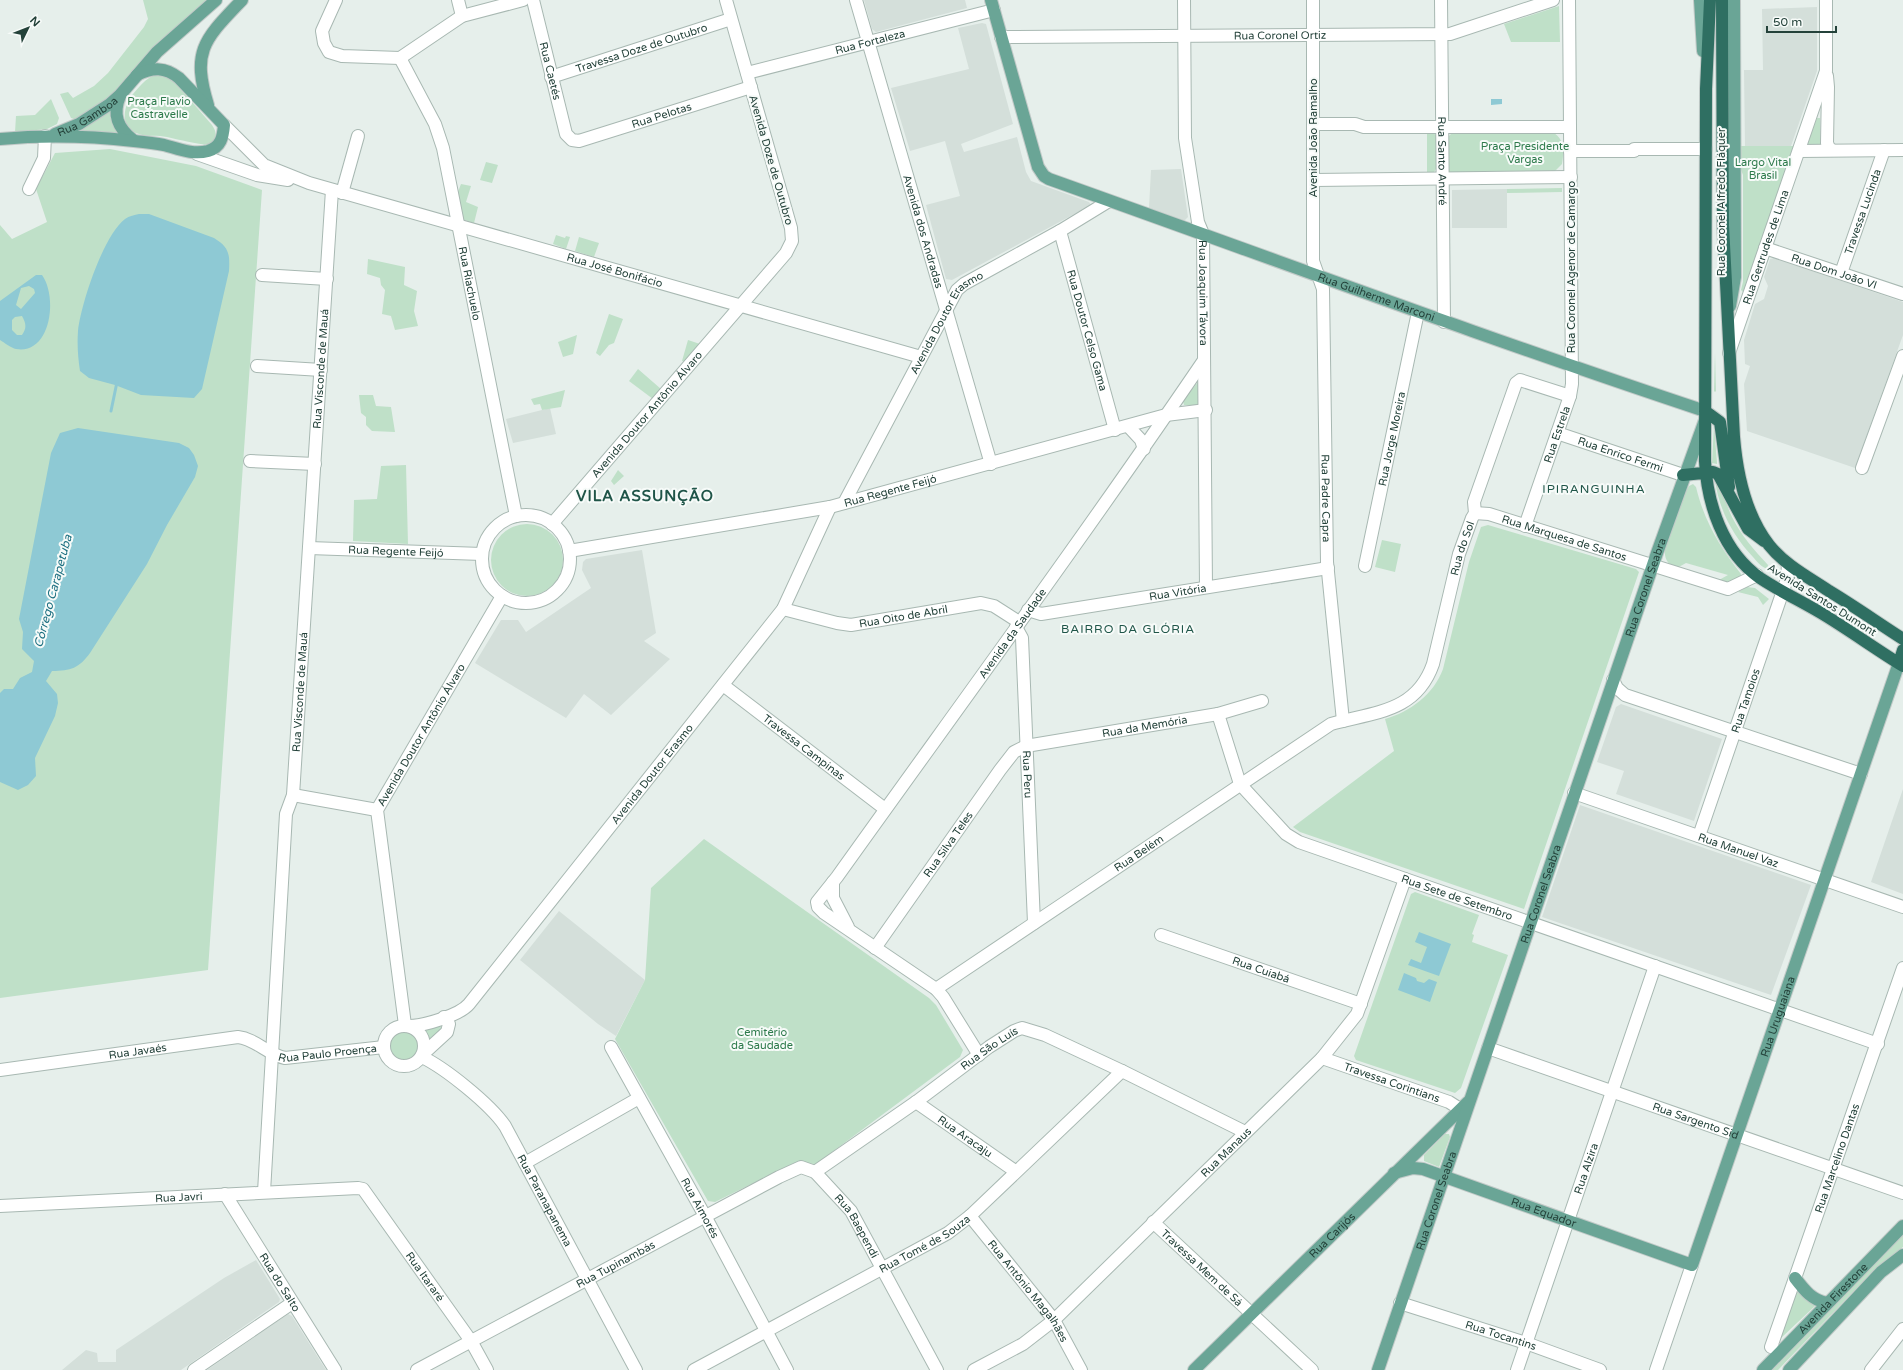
<svg xmlns="http://www.w3.org/2000/svg" width="1903" height="1370" font-family="'Varela Round',sans-serif">
  <rect width="100%" height="100%" fill="#e6efeb"/>
  <!-- built -->
  <path fill="#d4dfda" d="M864 0H965L967 8 876 32 872 29Z
    M1817 7V71L1791 146H1745L1744 70H1763L1762 9Z
    M982 23 986 24 1013 124 961 144 964 152 1017 137 1026 172 1031 181 1089 202 1091 205 952 280 946 279 926 205 960 196 945 141 910 151 891 88 969 69 958 28Z
    M1181 169 1188 217 1184 221 1149 208 1151 170Z
    M1507 189V228H1452V190Z
    M1774 258 1903 302V335L1855 468 1747 431 1744 384 1750 366 1745 364 1744 340 1755 304 1764 299 1768 286 1764 277 1770 259Z
    M550 408 556 434 513 443 506 419Z
    M642 550 656 633 644 641 670 659 611 715 584 694 566 718 475 663 501 620H518L526 632 591 588 582 570 583 562 586 559Z
    M1621 704 1722 739 1694 821 1616 794 1624 771 1597 762 1616 707Z
    M1903 789V894L1871 882Z
    M1580 805 1811 885 1771 995 1542 917Z
    M559 911 645 980 616 1036 598 1024 520 960Z
    M256 1260 280 1299 279 1302 181 1370H62L86 1350 97 1353 98 1362H116V1350L224 1278Z
    M288 1314 292 1316 326 1370H207Z"/>
  <!-- green -->
  <path fill="#bfe0c8" d="M143 0H210L158 42 108 99 77 120 71 118 60 94 68 92 73 98 94 86 108 73 144 27 148 19Z
    M1559 6 1560 42H1511L1504 24Z
    M162 73 172 79 212 125C218 134 216 137 210 145 195 144 181 140 167 137 158 135 148 137 139 134 119 129 123 106 133 94 142 84 148 75 162 73Z
    M51 99 59 118 57 124 47 129 15 132 16 116 35 115Z
    M114 107C112 119 111 126 122 134L70 133Z
    M1817 118H1820V148H1806Z
    M1422 132H1433L1437 137V167L1433 174H1422V173L1427 172V134H1422Z
    M1552 132C1565 138 1564 152 1562 164L1555 171 1451 173 1448 171V137L1452 133Z
    M1738 146H1794L1743 292 1741 290 1743 282V175L1740 167Z
    M110 149 196 166 262 190 208 970 0 998V225L12 239 47 222 36 189 55 153Z
    M486 162 498 165 492 183 480 180Z
    M461 184 471 186 466 202 478 207 474 223 459 218 456 197Z
    M1562 188V192L1507 193V189Z
    M556 235 565 238 566 236 570 237 566 249 553 244Z
    M579 237 599 243 594 257 575 251Z
    M368 259 405 267 404 285 417 291 414 311 418 326 395 330 391 316 382 314 385 290 381 285 380 278 367 274Z
    M609 314 623 319 614 343 609 345 600 356 596 353Z
    M577 335 573 354 563 357 558 342Z
    M688 340 700 344 685 362 682 361Z
    M1715 353 1716 391 1715 392 1714 391Z
    M638 369 661 389 653 399 629 381Z
    M1198 382 1200 384V402L1196 405H1184L1183 401Z
    M565 390 561 407 542 410 540 404 534 405 531 399Z
    M359 395H373L376 406 391 407 395 432 372 431 366 425V417L361 413Z
    M1714 425 1717 463V464L1712 463Z
    M406 465 408 544 353 541 354 500 377 499 381 466Z
    M618 470 624 476 614 485 611 481Z
    M1715 480C1724 491 1726 505 1732 517 1741 535 1754 550 1768 565L1767 569C1762 567 1757 562 1753 557 1733 536 1719 510 1715 480Z
    M1693 484 1696 487C1704 521 1720 547 1741 574L1740 578 1729 583 1719 580 1728 575 1686 563 1677 568C1668 565 1664 559 1665 549L1686 491 1689 486Z
    M491 560a36 36 0 1 1 72 0a36 36 0 1 1-72 0Z
    M1488 525 1636 569 1639 572 1524 909 1300 832 1293 827 1394 751 1385 719C1410 712 1434 694 1443 669L1469 562 1481 527Z
    M1382 540 1401 544 1395 572 1375 567Z
    M1747 587 1755 588 1769 599 1763 605 1758 597 1738 592Z
    M704 839 929 998 936 1005 963 1050 960 1057 816 1164 794 1163 715 1202 708 1201 615 1039 645 980 651 888Z
    M1415 892 1479 915 1472 934 1474 935 1472 942 1508 955 1461 1088 1455 1093 1356 1060 1354 1056 1411 894Z
    M440 1024 441 1028 439 1033 428 1044V1036L422 1029Z
    M390 1046a15 15 0 1 1 30 0a15 15 0 1 1-30 0Z
    M1445 1134H1449L1450 1137 1439 1167 1424 1161V1155Z
    M1903 1232V1247L1876 1268 1778 1370H1772Z
    M1799 1290 1816 1305 1780 1339 1797 1291Z"/>
  <!-- water -->
  <path fill="#8ec9d4" fill-rule="evenodd" d="M1491 99H1502V104L1491 105Z
    M139 214H149L214 238C229 247 230 254 229 271L202 389 194 398 141 395 115 385 89 378 80 371C78 358 77 345 78 331 81 304 103 236 125 219 129 216 135 215 139 214Z
    M36 275H42C58 297 51 355 16 349 11 348 5 343 0 340V301ZM29 286 34 289 35 293 21 309 16 305 21 288ZM22 316C26 323 27 328 22 335H17L12 330V320L15 317Z
    M78 428 179 443 189 448 194 455 198 466 195 477 167 525 147 564 90 653C79 668 71 671 52 671L46 681 57 694 58 703 55 716 35 758 36 776 28 785 18 790 0 782V693L4 689H13L20 678 32 672 34 661 22 649 23 632 19 619 51 453 60 433Z
    M1419 932 1451 944 1439 976 1408 965 1411 959 1421 963 1427 947 1415 942Z
    M1404 973 1416 978 1417 981 1424 983 1429 979 1437 982 1430 1002 1398 990Z"/>
  <g fill="none" stroke-linecap="round" stroke-linejoin="round">
    <!-- stream -->
    <path stroke="#8ec9d4" stroke-width="3" d="M111 411 117 382"/>
    <defs>
      <g id="minor">
        <path d="M336 0 322 31 324 43 329 52 342 56 400 58"/>
        <path d="M458 0 462 16"/>
        <path id="s1" d="M533 0 566 134 572 140 579 141 751 87"/>
        <path id="s2" d="M856 0 991 464"/>
        <path id="s3" d="M1184 0 1185 138 1198 222 1203 234 1206 587"/>
        <path id="s4" d="M1313 0V261L1323 289 1327 562 1343 721"/>
        <path id="s5" d="M1441 0 1444 322"/>
        <path id="s6" d="M1001 37 1450 34 1553 0"/>
        <path id="s7" d="M400 58 435 124 443 148 516 516"/>
        <path d="M400 58 462 16 523 0"/>
        <path id="s8" d="M747 73 994 10"/>
        <path d="M1827 76 1828 87 1827 143 1829 148 1832 150"/>
        <path id="s9" d="M551 77 731 19"/>
        <path d="M1313 124H1355L1364 127H1570"/>
        <path id="s10" d="M224 125 264 165 309 183 921 357"/>
        <path d="M1570 151H1634"/>
        <path d="M1632 151 1634 149H1706"/>
        <path d="M1799 151 1903 150"/>
        <path d="M197 154 257 175 288 180"/>
        <path d="M1314 180 1571 177"/>
        <path d="M29 189 44 158 45 136"/>
        <path d="M342 193 358 136"/>
        <path id="s11" d="M1060 231 1115 430"/>
        <path id="s12" d="M1765 248 1903 294"/>
        <path id="s13" d="M1841 273 1884 150"/>
        <path d="M262 275 327 279"/>
        <path id="s14" d="M1729 353 1826 71V0"/>
        <path d="M257 366 321 370"/>
        <path d="M1128 426 1141 440 1144 449"/>
        <path id="s15" d="M1557 433 1683 475"/>
        <path d="M250 461 315 464"/>
        <path d="M1862 468 1903 356"/>
        <path id="s16" d="M844 503 957 290 964 284 1060 231 1109 201"/>
        <path id="s17" d="M1475 513 1489 514 1728 589 1757 575"/>
        <circle cx="526" cy="559" r="44"/>
        <path id="s18" d="M552 524 786 253 792 241 791 228 726 0"/>
        <path id="s19" d="M1525 526 1570 396 1572 384 1569 0"/>
        <path id="s20" d="M309 548 482 554"/>
        <path id="s21" d="M569 551 830 507 1166 415 1206 410"/>
        <path id="s22" d="M1365 566 1418 312"/>
        <path id="s23" d="M783 609 837 623 851 625 981 603 994 606 1019 622"/>
        <path id="s24" d="M1028 610 1041 614 1328 568"/>
        <path id="s25" d="M1016 627 1022 638 1034 923"/>
        <path d="M1613 680 1617 688 1625 695 1861 774"/>
        <path id="s26" d="M723 685 885 809"/>
        <path id="s27" d="M1218 714 1240 784 1286 834 1299 842 1878 1044"/>
        <path id="s28" d="M1574 793 1903 907"/>
        <path d="M293 795 377 810"/>
        <path id="s29" d="M1699 836 1787 579 1788 564"/>
        <path d="M833 882V898L848 927"/>
        <path id="s30" d="M1161 935 1361 1004"/>
        <path id="s31" d="M875 948 1000 770 1014 752 1026 746 1218 714 1262 701"/>
        <path id="s32" d="M936 989 1331 724C1373 712 1416 713 1433 664L1459 554 1472 518 1475 513 1474 502 1516 383 1520 380 1570 396"/>
        <path id="s33" d="M405 1025 377 810 502 596"/>
        <circle cx="404" cy="1046" r="20"/>
        <path id="s34" d="M409 1026C424 1026 460 1015 469 1004L783 609 830 507"/>
        <path id="s35" d="M611 1047 705 1216 787 1370"/>
        <path id="s36" d="M1488 1048 1903 1193"/>
        <path d="M423 1054 447 1032 449 1024 444 1017"/>
        <path id="s37" d="M979 1055 943 997 936 989 824 913 818 907 817 902 837 877C960 705 1085 535 1204 360"/>
        <path id="s38" d="M422 1057C445 1068 490 1104 505 1126L636 1370"/>
        <path id="s39" d="M1322 1058 1449 1102 1460 1109"/>
        <path id="s40" d="M0 1070 238 1037C256 1039 268 1055 285 1058L384 1047"/>
        <path id="s41" d="M916 1102 1015 1171"/>
        <path d="M525 1163 639 1098"/>
        <path id="s42" d="M815 1172 916 1102 989 1047 1014 1031 1022 1028 1045 1035 1122 1071 1245 1132"/>
        <path id="s43" d="M264 1192 286 814 293 795 332 190"/>
        <path id="s44" d="M225 1194 335 1370"/>
        <path id="s45" d="M0 1206 358 1188 363 1189 471 1341 487 1370"/>
        <path id="s46" d="M970 1216 1054 1320 1081 1370"/>
        <path id="s47" d="M1153 1222 1312 1370"/>
        <path id="s48" d="M1400 1303 1526 1343 1600 1370"/>
        <path id="s49" d="M1771 1347 1903 968"/>
        <path d="M194 1370 292 1303"/>
        <path id="s50" d="M417 1370 779 1177 801 1167 815 1172 851 1211 937 1370"/>
        <path id="s51" d="M694 1370 948 1233 970 1216 1122 1071"/>
        <path id="s52" d="M974 1370 1023 1344 1054 1320 1322 1058 1357 1014 1405 879"/>
        <path id="s53" d="M1517 1370 1655 966"/>
        <path d="M1656 1370 1692 1265"/>
        <path d="M1871 1370 1903 1329"/>
      </g>
      <g id="major">
        <path id="s54" d="M991 0 1038 167 1044 176 1049 179C1268 257 1485 338 1705 411"/>
        <path d="M1700 0 1703 51"/>
        <path d="M120 96C112 115 118 128 133 140"/>
        <path d="M208 105C191 50 205 39 242 0"/>
        <path id="s55" d="M55 134 79 124 110 104 120 95 157 52 216 0"/>
        <path d="M0 139C45 135 89 136 134 141 144 142 154 143 164 145 179 149 193 155 208 151 221 147 223 137 224 125L179 78C165 67 153 67 137 75"/>
        <path d="M1730 306 1735 277 1734 0"/>
        <path id="s56" d="M1394 1173 1413 1168 1423 1169 1692 1265 1899 663"/>
        <path d="M1795 1278C1805 1291 1812 1300 1827 1303"/>
        <path id="s57" d="M1194 1370 1468 1102"/>
        <path id="s58" d="M1378 1370 1657 553 1705 420"/>
        <path id="s59" d="M1763 1370 1903 1226"/>
        <path d="M1789 1370 1881 1272 1903 1255"/>
      </g>
      <path id="highway" d="M1710 0 1706 89 1705 461C1707 504 1723 552 1760 578 1781 592 1805 603 1826 616 1852 632 1877 650 1903 666
        M1722 0 1723 225 1734 437C1737 474 1745 514 1769 545 1785 565 1808 577 1829 591 1854 606 1878 623 1903 639
        M1705 411 1720 422 1729 487
        M1683 475 1713 472 1718 474 1748 529 1764 541
        M1899 663 1903 650"/>
    </defs>
    <!-- minor casing -->
    <use href="#minor" stroke="#a8b8b2" stroke-width="14"/>
    <!-- major casing -->
    <use href="#major" stroke="#c2cac8" stroke-width="14"/>
    <!-- highway casing -->
    <use href="#highway" stroke="#c2cac8" stroke-width="14"/>
    <!-- minor -->
    <use href="#minor" stroke="#fff" stroke-width="12"/>
    <!-- major -->
    <use href="#major" stroke="#6aa596" stroke-width="12"/>
    <!-- highway -->
    <use href="#highway" stroke="#2f6f62" stroke-width="12"/>
  </g>
  <g text-anchor="middle" dominant-baseline="central" stroke-width="4" stroke-linejoin="round" paint-order="stroke">
    <!-- street labels -->
    <g font-size="11" fill="#24423a" stroke="#f7fbf9">
      <text stroke="none"><textPath href="#s6" startOffset="279">Rua Coronel Ortiz</textPath></text>
      <text stroke="none"><textPath href="#s8" startOffset="127">Rua Fortaleza</textPath></text>
      <text stroke="none"><textPath href="#s9" startOffset="95">Travessa Doze de Outubro</textPath></text>
      <text stroke="none"><textPath href="#s1" startOffset="73">Rua Caetés</textPath></text>
      <text stroke="none"><textPath href="#s55" startOffset="37">Rua Gamboa</textPath></text>
      <text stroke="none"><textPath href="#s1" startOffset="240">Rua Pelotas</textPath></text>
      <text transform="translate(1313 138) rotate(-90)">Avenida João Ramalho</text>
      <text transform="translate(771 160) rotate(74)">Avenida Doze de Outubro</text>
      <text stroke="none"><textPath href="#s5" startOffset="161">Rua Santo André</textPath></text>
      <text transform="translate(1721 202) rotate(-90)">Rua Coronel Alfredo Fláquer</text>
      <text stroke="none"><textPath href="#s13" startOffset="65">Travessa Lucinda</textPath></text>
      <text stroke="none"><textPath href="#s2" startOffset="241">Avenida dos Andradas</textPath></text>
      <text stroke="none"><textPath href="#s14" startOffset="112">Rua Gertrudes de Lima</textPath></text>
      <text transform="translate(1571 267) rotate(-90)">Rua Coronel Agenor de Camargo</text>
      <text stroke="none"><textPath href="#s10" startOffset="423">Rua José Bonifácio</textPath></text>
      <text stroke="none"><textPath href="#s12" startOffset="73">Rua Dom João VI</textPath></text>
      <text stroke="none"><textPath href="#s7" startOffset="238">Rua Riachuelo</textPath></text>
      <text stroke="none"><textPath href="#s3" startOffset="295">Rua Joaquim Távora</textPath></text>
      <text stroke="none"><textPath href="#s54" startOffset="538">Rua Guilherme Marconi</textPath></text>
      <text stroke="none"><textPath href="#s16" startOffset="209">Avenida Doutor Erasmo</textPath></text>
      <text stroke="none"><textPath href="#s11" startOffset="103">Rua Doutor Celso Gama</textPath></text>
      <text stroke="none"><textPath href="#s43" startOffset="826">Rua Visconde de Mauá</textPath></text>
      <text stroke="none"><textPath href="#s18" startOffset="145">Avenida Doutor Antônio Álvaro</textPath></text>
      <text stroke="none"><textPath href="#s19" startOffset="97">Rua Estrela</textPath></text>
      <text stroke="none"><textPath href="#s22" startOffset="130">Rua Jorge Moreira</textPath></text>
      <text stroke="none"><textPath href="#s15" startOffset="67">Rua Enrico Fermi</textPath></text>
      <text stroke="none"><textPath href="#s21" startOffset="327">Rua Regente Feijó</textPath></text>
      <text stroke="none"><textPath href="#s4" startOffset="500">Rua Padre Capra</textPath></text>
      <text stroke="none"><textPath href="#s17" startOffset="93">Rua Marquesa de Santos</textPath></text>
      <text stroke="none"><textPath href="#s32" startOffset="720">Rua do Sol</textPath></text>
      <text stroke="none"><textPath href="#s20" startOffset="87">Rua Regente Feijó</textPath></text>
      <text stroke="none"><textPath href="#s58" startOffset="827">Rua Coronel Seabra</textPath></text>
      <text stroke="none"><textPath href="#s24" startOffset="152">Rua Vitória</textPath></text>
      <text transform="translate(1822 600) rotate(32)">Avenida Santos Dumont</text>
      <text stroke="none"><textPath href="#s23" startOffset="123">Rua Oito de Abril</textPath></text>
      <text stroke="none"><textPath href="#s37" startOffset="560">Avenida da Saudade</textPath></text>
      <text stroke="none"><textPath href="#s43" startOffset="502">Rua Visconde de Mauá</textPath></text>
      <text stroke="none"><textPath href="#s29" startOffset="143">Rua Tamoios</textPath></text>
      <text stroke="none"><textPath href="#s31" startOffset="374">Rua da Memória</textPath></text>
      <text stroke="none"><textPath href="#s33" startOffset="304">Avenida Doutor Antônio Álvaro</textPath></text>
      <text stroke="none"><textPath href="#s26" startOffset="102">Travessa Campinas</textPath></text>
      <text stroke="none"><textPath href="#s34" startOffset="359">Avenida Doutor Erasmo</textPath></text>
      <text stroke="none"><textPath href="#s25" startOffset="149">Rua Peru</textPath></text>
      <text stroke="none"><textPath href="#s31" startOffset="127">Rua Silva Teles</textPath></text>
      <text stroke="none"><textPath href="#s28" startOffset="174">Rua Manuel Vaz</textPath></text>
      <text stroke="none"><textPath href="#s32" startOffset="244">Rua Belém</textPath></text>
      <text stroke="none"><textPath href="#s58" startOffset="503">Rua Coronel Seabra</textPath></text>
      <text stroke="none"><textPath href="#s27" startOffset="324">Rua Sete de Setembro</textPath></text>
      <text stroke="none"><textPath href="#s30" startOffset="106">Rua Cuiabá</textPath></text>
      <text stroke="none"><textPath href="#s56" startOffset="578">Rua Uruguaiana</textPath></text>
      <text stroke="none"><textPath href="#s42" startOffset="214">Rua São Luís</textPath></text>
      <text stroke="none"><textPath href="#s40" startOffset="139">Rua Javaés</textPath></text>
      <text stroke="none"><textPath href="#s40" startOffset="335">Rua Paulo Proença</textPath></text>
      <text stroke="none"><textPath href="#s39" startOffset="74">Travessa Corintians</textPath></text>
      <text stroke="none"><textPath href="#s36" startOffset="220">Rua Sargento Sid</textPath></text>
      <text stroke="none"><textPath href="#s41" startOffset="60">Rua Aracaju</textPath></text>
      <text stroke="none"><textPath href="#s52" startOffset="335">Rua Manaus</textPath></text>
      <text stroke="none"><textPath href="#s49" startOffset="200">Rua Marcelino Dantas</textPath></text>
      <text stroke="none"><textPath href="#s53" startOffset="213">Rua Alzira</textPath></text>
      <text stroke="none"><textPath href="#s45" startOffset="179">Rua Javri</textPath></text>
      <text stroke="none"><textPath href="#s38" startOffset="193">Rua Paranapanema</textPath></text>
      <text stroke="none"><textPath href="#s58" startOffset="179">Rua Coronel Seabra</textPath></text>
      <text stroke="none"><textPath href="#s35" startOffset="184">Rua Aimorés</textPath></text>
      <text stroke="none"><textPath href="#s56" startOffset="158">Rua Equador</textPath></text>
      <text stroke="none"><textPath href="#s50" startOffset="518">Rua Baependi</textPath></text>
      <text stroke="none"><textPath href="#s57" startOffset="193">Rua Carijós</textPath></text>
      <text stroke="none"><textPath href="#s51" startOffset="263">Rua Tomé de Souza</textPath></text>
      <text stroke="none"><textPath href="#s50" startOffset="225">Rua Tupinambás</textPath></text>
      <text stroke="none"><textPath href="#s47" startOffset="67">Travessa Mem de Sá</textPath></text>
      <text stroke="none"><textPath href="#s45" startOffset="471">Rua Itararé</textPath></text>
      <text stroke="none"><textPath href="#s44" startOffset="104">Rua do Salto</textPath></text>
      <text stroke="none"><textPath href="#s46" startOffset="95">Rua Antônio Magalhães</textPath></text>
      <text stroke="none"><textPath href="#s59" startOffset="100">Avenida Firestone</textPath></text>
      <text stroke="none"><textPath href="#s48" startOffset="106">Rua Tocantins</textPath></text>
    </g>
    <!-- park labels -->
    <g font-size="11" fill="#2d7a4b" stroke="#f7fbf9">
      <text x="159" y="101">Praça Flavio<tspan x="159" dy="13">Castravelle</tspan></text>
      <text x="1525" y="146">Praça Presidente<tspan x="1525" dy="13">Vargas</tspan></text>
      <text x="1763" y="162">Largo Vital<tspan x="1763" dy="13">Brasil</tspan></text>
      <text x="762" y="1032">Cemitério<tspan x="762" dy="13">da Saudade</tspan></text>
    </g>
    <!-- neighbourhood labels -->
    <g font-size="12" letter-spacing="1" fill="#1f5548" stroke="#f7fbf9">
      <text x="1594" y="489">IPIRANGUINHA</text>
      <text x="1128" y="629">BAIRRO DA GLÓRIA</text>
    </g>
    <!-- water labels -->
    <g font-size="12" font-style="italic" fill="#1c6f80" stroke="#f7fbf9">
      <text transform="translate(53 591) rotate(-75)">Córrego Carapetuba</text>
    </g>
    <!-- district labels -->
    <g font-size="15" font-weight="bold" letter-spacing="1" fill="#1f5548" stroke="#f7fbf9">
      <text x="645" y="496">VILA ASSUNÇÃO</text>
    </g>
  </g>
  <!-- north arrow -->
  <g transform="translate(28 28) rotate(47)" stroke="#f7fbf9" stroke-width="3" paint-order="stroke">
  <path d="M0-3L7 15L0 10L-7 15Z" fill="#24423a"/>
  <text y="-6" font-size="11" font-weight="bold" text-anchor="middle" fill="#24423a">N</text>
  </g>
  <!-- scale -->
  <path d="M1767 26v6h69v-6" fill="none" stroke="#24423a" stroke-width="2"/>
  <text x="1773" y="26" font-size="12" fill="#24423a" stroke="#f7fbf9" stroke-width="3" paint-order="stroke">50 m</text>
</svg>
